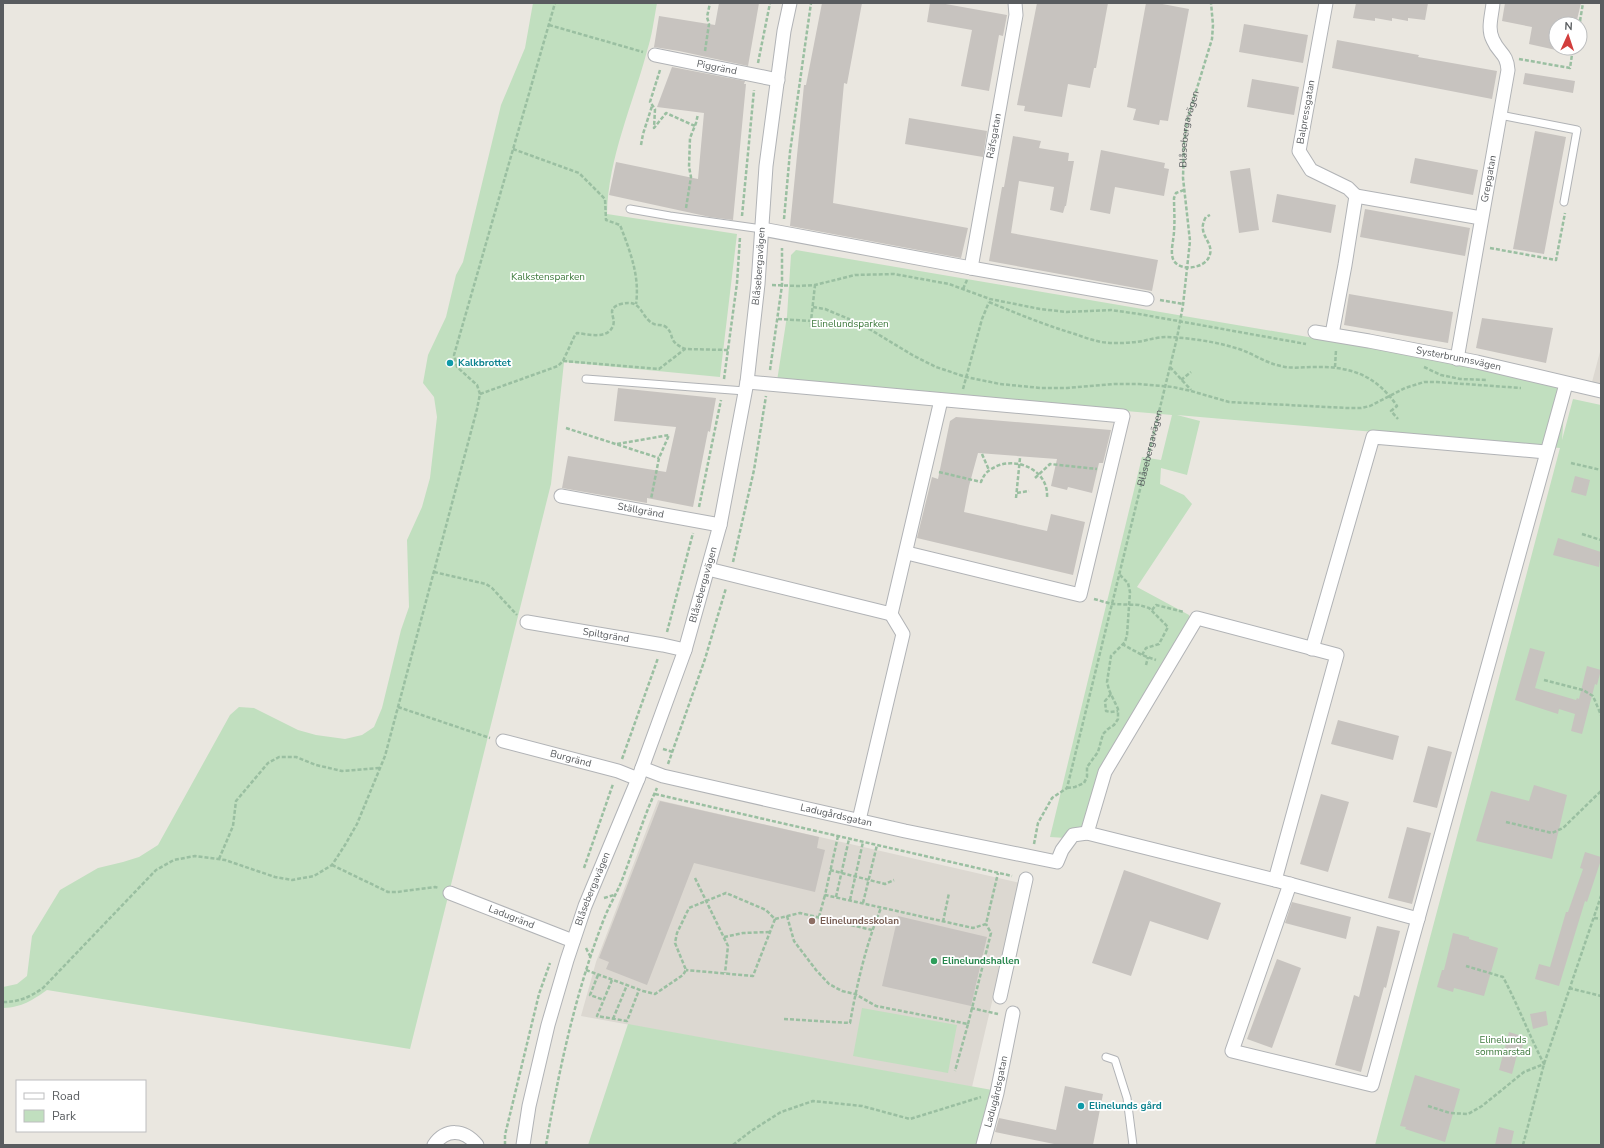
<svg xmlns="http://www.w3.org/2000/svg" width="1604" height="1148" font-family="'Nunito Sans',sans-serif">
  <rect width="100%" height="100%" fill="#eae7e0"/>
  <!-- education -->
  <path fill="#dcd8d1" d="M1601 348V384L1592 382Z
    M658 800 1020 883 972 1087 581 1016 596 962Z"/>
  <!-- green -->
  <path fill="#c1dfbf" d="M533 3H657C654 19 652 36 647 51 633 104 608 158 607 214L737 234 720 377 564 362 551 484 410 1049 47 990C31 1001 23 1007 3 1008V987L17 984 27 976 32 936 60 890 98 868 123 862 139 857 158 845 230 715 239 707 254 708 298 730 316 735 345 739 362 735 374 727 382 708 401 630 409 607 407 540 422 507 430 478 437 417 434 397 423 383 428 355 446 317 456 275 463 262 501 105 525 48Z
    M796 250 1549 378 1566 384 1562 440 1573 399 1601 405V1145H1375L1560 448 1177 415 1200 421 1187 475 1161 468 1160 484 1184 495 1192 504 1137 587 1189 615 1193 630 1131 719 1082 839 1050 837 1142 457 1161 460 1172 415 777 381 787 316 791 255Z
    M862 1008 957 1025 948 1073 853 1056Z
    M628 1024 992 1090 980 1145H588Z"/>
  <!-- building -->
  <path fill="#c7c3bf" d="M719 3H759L748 66 679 51 654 47 659 16 715 25Z
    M822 3H862L847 84 844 83 833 203 968 228 961 258 790 226 804 85H806Z
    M930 3H940L1007 15 1003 36 999 35 989 91 961 86 972 30 927 22Z
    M1037 3H1108L1096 68H1094L1090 88 1068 84 1062 117 1024 111 1025 106 1017 105Z
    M1146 3H1157L1189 9 1168 121 1160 120 1159 125 1133 120 1136 109 1127 107Z
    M1356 3H1428L1425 20 1408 18V21L1392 18V21L1375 18V21L1353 18Z
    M1505 3H1581L1576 24H1556V50L1529 44 1532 27 1502 21Z
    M1244 24 1308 35 1303 63 1239 52Z
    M1337 40 1419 55 1418 57 1497 71 1492 99 1332 68Z
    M672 67 745 81 744 84H746L733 220 710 217 609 195 616 162 698 179 704 113 657 107Z
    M1525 73 1575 81 1573 93 1523 84Z
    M1252 79 1299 87 1294 115 1247 107Z
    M909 118 987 131 983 157 905 144Z
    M1535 131 1566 137 1544 254 1513 249Z
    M1013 136 1041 141 1039 148 1069 153 1068 161H1074L1066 206H1065L1063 213 1050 210 1054 187 1019 181 1011 233 1158 260 1152 291 989 261 1002 187H1004Z
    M1101 150 1165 163 1164 168 1169 169 1164 196 1115 187 1110 214 1090 210Z
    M1415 158 1478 170 1473 195 1410 183Z
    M1250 168 1259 230 1239 233 1230 171Z
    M1277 194 1336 205 1331 233 1272 222Z
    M1365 209 1470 228 1465 256 1360 237Z
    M1349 294 1453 312 1448 343 1344 325Z
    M1482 318 1553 328 1546 363 1476 348Z
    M618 388 716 398 710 432 708 431 693 507 647 498V503L562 488 568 456 666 472 676 427 614 421Z
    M956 417 1111 430 1103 463H1099L1092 493 1068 487 1067 490 1051 486 1057 459 978 453 969 486 964 512 1047 531 1051 514 1085 522 1073 575 917 538 932 477 938 479 950 421Z
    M1575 476 1590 480 1586 496 1571 492Z
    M1558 538 1601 552 1599 567 1553 555Z
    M1530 648 1545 652 1535 688 1576 700 1577 698 1579 699 1587 666 1601 670 1597 685 1595 684 1582 734 1571 731 1575 714 1559 709 1558 714 1515 700Z
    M1338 720 1399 736 1393 760 1331 744Z
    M1428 746 1452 752 1437 808 1413 802Z
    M1534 785 1567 795 1552 859 1476 841 1491 791 1529 801Z
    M1321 794 1349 802 1328 872 1300 864Z
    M660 801 819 837 817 848 825 850 815 892 694 863 647 985 606 969 609 962 599 958Z
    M1407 827 1431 833 1412 904 1388 898Z
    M1585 852 1601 857V860L1587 902 1585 901 1559 986 1535 979 1539 964 1550 967 1566 912H1568L1583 869 1580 868Z
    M1124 870 1221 903 1208 940 1150 921 1131 976 1092 963Z
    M1292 902 1351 917 1346 939 1285 923Z
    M898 916 987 937 971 1006 882 986Z
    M1377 926 1400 931 1386 988 1384 987 1361 1072 1335 1065 1354 995 1359 997Z
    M1453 933 1469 937V939L1498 948 1484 996 1454 988 1453 992 1437 987 1442 970H1444Z
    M1277 959 1301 968 1272 1048 1247 1039Z
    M1546 1011 1548 1025 1533 1029 1530 1014Z
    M1509 1032 1525 1037 1521 1052 1518 1051 1512 1074 1499 1070Z
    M1415 1075 1460 1089 1445 1142 1405 1129 1406 1127 1400 1126Z
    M1065 1086 1103 1094 1093 1145H1059L995 1132 999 1118 1056 1130Z
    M1499 1127 1514 1131 1511 1145H1495Z"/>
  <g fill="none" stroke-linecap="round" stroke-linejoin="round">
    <defs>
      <path id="lane" d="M1500 115 1577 130 1564 202
        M630 209 670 216 762 229
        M586 379 745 391
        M1106 1057 1115 1060 1127 1098 1133 1145"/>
      <g id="street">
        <path d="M1015 3 1016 15 971 268 1147 299"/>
        <path d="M1326 3 1299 151 1311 170 1348 188 1356 196 1345 265 1332 334"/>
        <path id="s2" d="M655 55 778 80"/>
        <path d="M1356 196 1481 218"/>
        <path d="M762 229 971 268"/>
        <path id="s3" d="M1315 332 1369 341 1477 362 1601 391"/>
        <path id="s4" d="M1457 359 1508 70C1507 53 1499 54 1493 40 1487 29 1492 15 1493 3"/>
        <path d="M747 382 1123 416 1080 595 907 553"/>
        <path id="s5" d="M561 496 720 525"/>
        <path d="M708 569 891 614 941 400"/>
        <path id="s6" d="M527 622 663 645 685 650"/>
        <path d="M1312 649 1373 437 1546 452"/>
        <path id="s7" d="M503 741 618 771 638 779"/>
        <path id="s8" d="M642 768 663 776 905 831 1057 862 1062 850 1073 835 1087 833 1275 880 1418 919"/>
        <path d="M859 820 903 634 891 614"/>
        <path d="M1087 833 1105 772 1197 618 1337 655 1275 880"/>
        <path d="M1290 884 1232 1051 1372 1085 1566 384"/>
        <path id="s9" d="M450 893 573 941"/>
        <path d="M1000 997 1026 879"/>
        <path d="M434 1145C446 1128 464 1129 477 1145"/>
        <path id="s10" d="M523 1145 529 1106 548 1025 567 960 585 906 638 779 685 650 720 525 747 382 758 284 766 166 784 31 790 3"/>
        <path id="s11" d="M983 1145 997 1093 1013 1013"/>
      </g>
    </defs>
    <!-- lane casing -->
    <use href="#lane" stroke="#b1b3b6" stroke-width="9"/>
    <!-- street casing -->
    <use href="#street" stroke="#b1b3b6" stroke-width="15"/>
    <!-- path -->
    <g stroke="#9abfa1" stroke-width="2.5" stroke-dasharray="4 2" stroke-linecap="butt">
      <path d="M1577 21H1580V24"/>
      <path d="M1580 21 1583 3"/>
      <path d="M549 25 643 52"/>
      <path d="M705 51 709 24 707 17 710 3"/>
      <path d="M1519 59 1570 68 1573 48"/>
      <path d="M758 63 770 3"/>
      <path d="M660 70 650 102 655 109 654 128 666 113 695 126"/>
      <path d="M641 145 643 134 652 106"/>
      <path d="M513 149 579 173 605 199 606 220 620 225C630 251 640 276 636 304"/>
      <path d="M1184 190 1176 193 1174 198C1174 209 1175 220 1174 231 1174 239 1170 251 1173 259 1178 272 1204 269 1209 257 1216 242 1195 235 1206 217L1210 215"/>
      <path d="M686 208 691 177 689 167 690 138 696 123 698 114"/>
      <path d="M742 216 754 90"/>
      <path d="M784 219 790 152 811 3"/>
      <path d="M1490 248 1556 260 1565 213"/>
      <path d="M772 285 799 286 815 285 855 275 894 274 949 284 990 299 1040 309 1067 312 1111 310 1139 314 1306 344"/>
      <path d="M963 289 967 280"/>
      <path d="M1160 300 1183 304"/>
      <path d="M989 302C1018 314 1045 325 1075 334 1083 337 1092 340 1101 342 1115 344 1129 343 1143 341 1151 339 1159 337 1167 337 1192 338 1218 342 1242 350 1255 355 1266 363 1281 366 1292 369 1303 367 1314 367 1350 366 1376 375 1397 406L1391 411 1398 419"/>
      <path d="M813 307 825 309 849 319 871 330 914 356 936 367 966 377 1000 384 1041 388H1067L1115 384H1139L1173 387 1191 391 1229 402 1347 408H1361L1370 406 1405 388 1424 382H1437L1521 388"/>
      <path d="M778 319 811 321 815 285"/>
      <path d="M811 327V321"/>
      <path d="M563 361 575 335 577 333C588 334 607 340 613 326 615 321 612 316 612 311 613 307 617 305 621 304 643 298 640 318 654 324 658 326 662 324 666 327 676 336 666 340 685 349"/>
      <path d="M1170 367 1191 390"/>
      <path d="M1335 367 1336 350"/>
      <path d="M1424 367 1441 375 1460 379 1487 380"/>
      <path d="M770 370 782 285V248"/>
      <path d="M724 379 737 283 740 237"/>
      <path d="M1181 380 1191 372"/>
      <path d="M963 389 982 319 989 302"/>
      <path d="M480 394 558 366 563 361 659 369 685 349 728 350"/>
      <path d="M566 428 659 458"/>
      <path d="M617 444 669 435 659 458 651 499"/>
      <path d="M982 454 989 470"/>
      <path d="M1571 463 1601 470"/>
      <path d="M939 472 981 482C983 477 985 473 990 470 1011 454 1049 468 1047 497"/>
      <path d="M1035 478 1050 464 1097 469"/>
      <path d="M1017 493 1029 491"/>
      <path d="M1016 498 1020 458"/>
      <path d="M699 507 721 400"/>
      <path d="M1582 534 1601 540"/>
      <path d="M733 562 754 470 766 396"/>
      <path d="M434 572 486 584 492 588 517 615"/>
      <path d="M1094 599 1112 604 1139 605 1149 608 1168 627 1159 644 1146 648 1142 655"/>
      <path d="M1152 610 1156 605 1184 612"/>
      <path d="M667 632 693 533"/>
      <path d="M1122 644 1142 655 1156 660"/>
      <path d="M1146 665 1148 657"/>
      <path d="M1544 680 1583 690 1593 696 1601 715"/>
      <path d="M1111 694 1105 701 1106 711 1110 712 1118 711"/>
      <path d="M398 707 490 738"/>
      <path d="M663 749 673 752"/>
      <path d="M622 759 658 658"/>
      <path d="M668 764 705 659 726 588"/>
      <path d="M1067 788 1075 787 1084 783 1087 777V767L1098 752 1103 734 1108 729 1114 725 1118 719V709L1109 690 1107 682 1111 656 1125 642 1127 635 1130 592 1128 583 1120 575"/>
      <path d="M655 794 1012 876"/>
      <path d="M1506 822 1552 833 1563 828 1601 791"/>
      <path d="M838 836 825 895 973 928 986 924 998 873"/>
      <path id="s1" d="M1034 844 1038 823 1052 798 1067 788 1177 338 1183 305 1190 241 1183 178 1184 144 1187 121 1212 39 1213 25 1211 3"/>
      <path d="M219 859 233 826 236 801 268 763 279 757H296L316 765 342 771 380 768"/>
      <path d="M332 865 388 892H397L435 887 439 888"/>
      <path d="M584 868 613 784"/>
      <path d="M830 870 885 884 894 880"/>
      <path d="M695 878 728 946 725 973"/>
      <path d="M836 897 849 839"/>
      <path d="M604 898 614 895"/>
      <path d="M850 900 863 842"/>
      <path d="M863 903 877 845"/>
      <path d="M787 916 794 941 816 970 829 984 842 991 855 994 876 1006 968 1024 955 1071"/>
      <path d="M819 917 825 895"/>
      <path d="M1594 918 1601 919"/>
      <path d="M775 919 800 913 872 930"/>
      <path d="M943 922 949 893"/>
      <path d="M724 937 743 933 769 932"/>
      <path d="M586 948 591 958"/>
      <path d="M586 970 643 991 655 994 683 975 686 970 675 943 677 933 689 908 726 893 766 910 775 919 753 976 686 970"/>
      <path d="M598 975 590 995 604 1000"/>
      <path d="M612 980 597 1016 627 1021 639 990"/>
      <path d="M1569 988 1601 996"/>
      <path d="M3 1002C19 1002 30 997 43 988L156 870 174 860 195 856 225 860 275 877 292 880 314 876 332 865 345 845 357 824 385 756 477 409 480 394 477 385 457 367 454 355 555 3"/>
      <path d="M971 1008 998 1014"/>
      <path d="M613 1019 627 985"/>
      <path d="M784 1019 850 1023C857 984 866 944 881 908"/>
      <path d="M968 1024 991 933 986 924"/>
      <path d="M1428 1106 1450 1113 1468 1114 1482 1106 1524 1072 1544 1064C1529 1035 1518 1005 1503 977L1466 966"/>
      <path d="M505 1145V1135L539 994 550 963"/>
      <path d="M546 1145C559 1070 575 995 602 924 607 910 614 898 620 885 633 853 642 820 657 788"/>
      <path d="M733 1145 751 1131 781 1112 813 1101 862 1106 910 1119 981 1097"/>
      <path d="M1523 1145 1544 1064 1601 896"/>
    </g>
    <!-- lane -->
    <use href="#lane" stroke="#fff" stroke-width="7"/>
    <!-- street -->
    <use href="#street" stroke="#fff" stroke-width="13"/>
  </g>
  <!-- markers -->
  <g fill="#0f9aa8" stroke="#fff" stroke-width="1.5">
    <circle cx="450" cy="363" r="4"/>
    <circle cx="1081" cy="1106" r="4"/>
  </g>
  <circle fill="#8d6e63" stroke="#fff" stroke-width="1.5" cx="812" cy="921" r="4"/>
  <circle fill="#2e9e5b" stroke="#fff" stroke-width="1.5" cx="934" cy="961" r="4"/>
  <g text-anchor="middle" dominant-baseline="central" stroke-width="3.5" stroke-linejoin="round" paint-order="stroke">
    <!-- street labels -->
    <g font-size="10" fill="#595c5f" stroke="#fff">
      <text stroke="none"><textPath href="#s2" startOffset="63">Piggränd</textPath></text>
      <text transform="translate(1306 112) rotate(-80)">Balpressgatan</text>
      <text stroke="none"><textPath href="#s1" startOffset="742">Blåsebergavägen</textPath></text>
      <text transform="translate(994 136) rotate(-80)">Räfsgatan</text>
      <text stroke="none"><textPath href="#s4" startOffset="183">Grepgatan</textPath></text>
      <text stroke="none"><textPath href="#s10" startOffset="914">Blåsebergavägen</textPath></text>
      <text stroke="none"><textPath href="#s3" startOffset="146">Systerbrunnsvägen</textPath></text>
      <text stroke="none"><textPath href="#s1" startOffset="418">Blåsebergavägen</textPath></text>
      <text stroke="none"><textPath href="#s5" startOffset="81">Ställgränd</textPath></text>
      <text stroke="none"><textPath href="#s10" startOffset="590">Blåsebergavägen</textPath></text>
      <text stroke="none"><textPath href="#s6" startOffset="80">Spiltgränd</textPath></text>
      <text stroke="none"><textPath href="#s7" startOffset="70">Burgränd</textPath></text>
      <text stroke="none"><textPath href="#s8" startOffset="200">Ladugårdsgatan</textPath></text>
      <text stroke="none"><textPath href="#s10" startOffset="266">Blåsebergavägen</textPath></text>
      <text stroke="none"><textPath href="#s9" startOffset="66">Ladugränd</textPath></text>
      <text stroke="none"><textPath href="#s11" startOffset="55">Ladugårdsgatan</textPath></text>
    </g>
    <!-- park labels -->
    <g font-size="10" fill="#3e7a3d" stroke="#fff">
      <text x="548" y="277">Kalkstensparken</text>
      <text x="850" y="324">Elinelundsparken</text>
      <text x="1503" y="1040">Elinelunds<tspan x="1503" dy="12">sommarstad</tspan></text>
    </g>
    <!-- culture labels -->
    <g font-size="10" font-weight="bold" fill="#0d838f" stroke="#fff" text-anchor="start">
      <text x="458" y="363">Kalkbrottet</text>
      <text x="1089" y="1106">Elinelunds gård</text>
    </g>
    <!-- education labels -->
    <g font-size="10" font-weight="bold" fill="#785e54" stroke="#fff" text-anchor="start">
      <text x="820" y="921">Elinelundsskolan</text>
    </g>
    <!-- leisure labels -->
    <g font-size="10" font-weight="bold" fill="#27864d" stroke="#fff" text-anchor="start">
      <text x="942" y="961">Elinelundshallen</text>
    </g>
  </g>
  <!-- border -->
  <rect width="1604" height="1148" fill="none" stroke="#595c5f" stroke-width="8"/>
  <!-- legend -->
  <rect x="16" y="1080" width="130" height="52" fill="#ffffff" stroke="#bdbebf"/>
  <rect x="24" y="1093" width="20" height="6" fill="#ffffff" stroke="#bdbebf"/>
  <text x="52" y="1100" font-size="12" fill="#595c5f">Road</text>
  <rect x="24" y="1110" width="20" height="12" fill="#c1dfbf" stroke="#bdbebf"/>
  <text x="52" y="1120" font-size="12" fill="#595c5f">Park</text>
  <!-- north arrow -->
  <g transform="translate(1568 36) rotate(3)"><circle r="19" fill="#ffffff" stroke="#bdbebf"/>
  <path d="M0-3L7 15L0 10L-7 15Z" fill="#d23e3d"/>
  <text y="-6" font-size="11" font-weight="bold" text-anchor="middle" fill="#595c5f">N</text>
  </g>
</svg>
